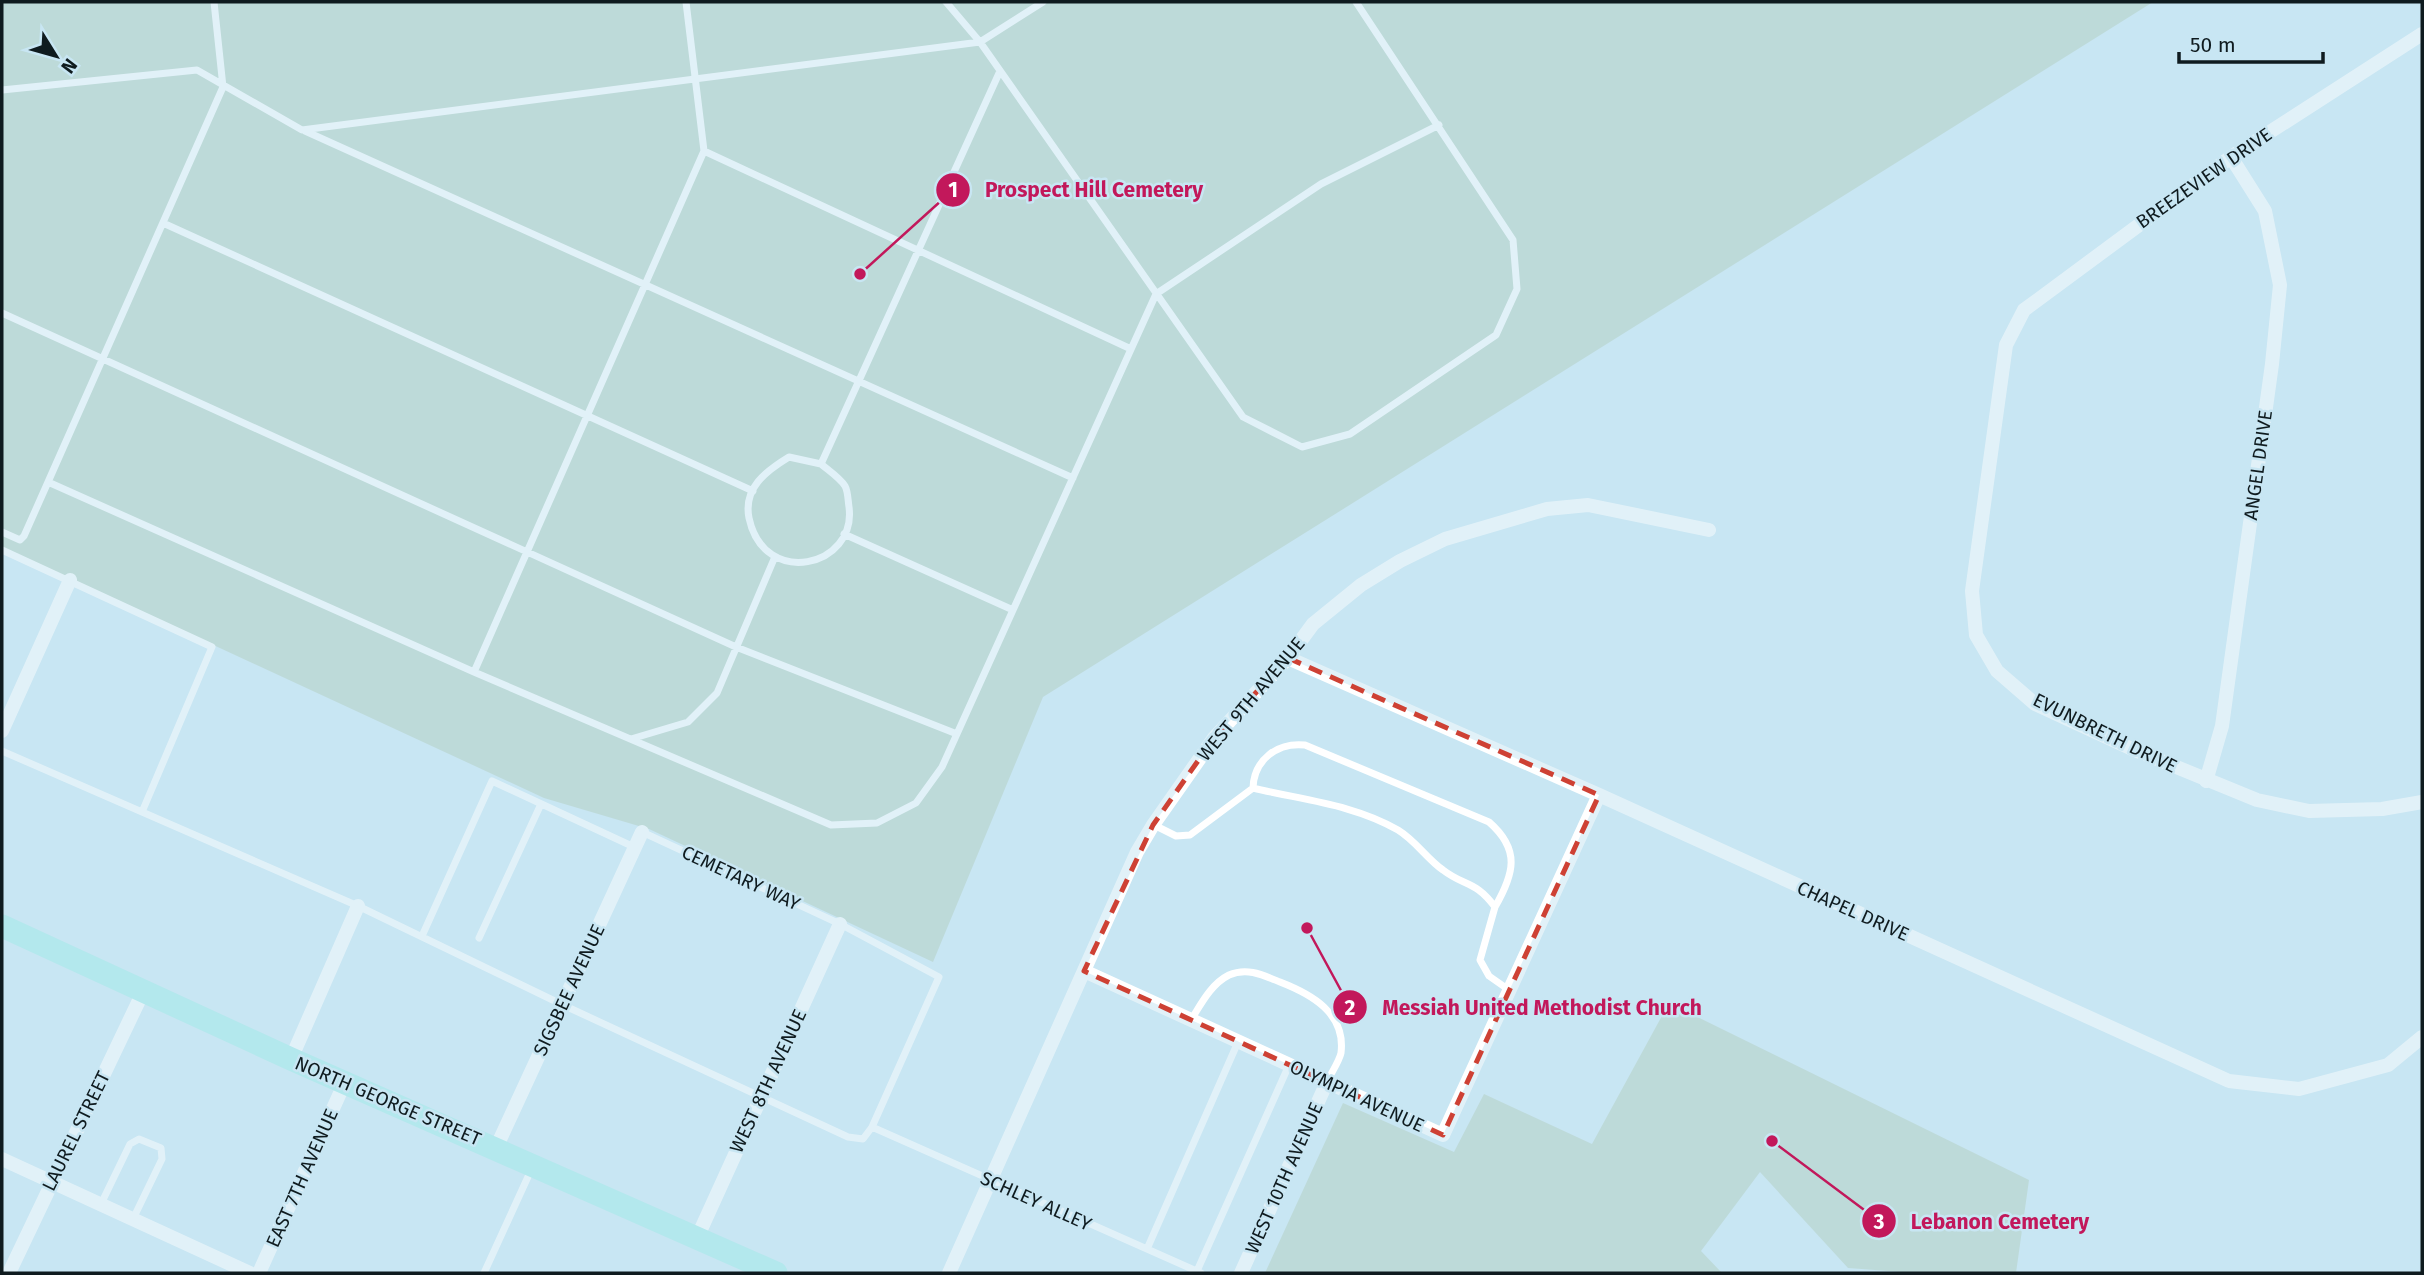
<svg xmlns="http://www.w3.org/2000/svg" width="2424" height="1275" font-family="'Fira Sans',sans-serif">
  <rect width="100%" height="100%" fill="#c8e6f3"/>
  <!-- green -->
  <path fill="#b0ccbb" d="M2 2H2153L1043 697 933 962 649 829 544 798 2 547Z
    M1669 1003 2029 1180 2016 1273H1915L1848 1268 1760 1172 1701 1251 1722 1273H1265L1343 1103 1454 1152 1484 1094 1592 1144Z"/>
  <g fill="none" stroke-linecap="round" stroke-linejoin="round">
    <!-- service -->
    <path stroke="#fff" stroke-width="7" d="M214 2 223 87 48 482 474 672 831 825 877 823 916 803 942 767 1156 294 1321 184 1439 125
      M1043 2 980 42 1243 417 1302 447 1350 434 1496 335 1517 289 1513 240 1356 2
      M2 90 197 70 302 130 980 42 946 2
      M305 131 1073 478
      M704 151 1131 349
      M163 223 753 491
      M2 313 736 647 957 734
      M821 464 789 457C766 471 743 488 749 518 764 589 857 567 849 507 848 501 848 491 845 486 840 478 828 470 821 464L1000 71
      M2 532 20 540 24 536 48 482
      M844 534 1013 610
      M2 550 212 647 142 812
      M474 672 704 151 686 2
      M631 739 688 722 717 693 774 559
      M2 751 358 906 563 1005 848 1137 863 1139 872 1127 939 977 840 924 642 832
      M1253 788C1254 760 1277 742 1305 745L1489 822C1521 850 1514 874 1495 907
      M1154 825 1176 836 1190 835 1253 788C1302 800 1353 804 1398 830 1416 841 1427 859 1443 870 1465 887 1475 880 1495 907L1480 960 1489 976 1509 990
      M422 936 492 781 634 847
      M479 938 541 804
      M1191 1020C1201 1004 1211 984 1229 975 1247 967 1263 975 1280 982 1311 994 1346 1013 1341 1053 1339 1062 1331 1073 1327 1082
      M872 1127 1201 1273
      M101 1204 130 1144 139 1139 161 1148 162 1159 133 1219
      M1147 1249 1238 1042
      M1197 1271 1289 1065
      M484 1273 532 1168"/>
    <!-- minor -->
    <path stroke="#fff" stroke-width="14" d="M2422 34 2231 157 2024 310 2006 345 1972 591 1976 635 1997 671 2035 704 2130 748 2257 800 2309 811 2382 809 2422 802
      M1288 658 1599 795 2229 1081 2299 1089 2388 1065 2422 1037
      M2 731 70 580
      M2206 781 2222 726 2272 364 2280 285 2265 211 2231 157
      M1084 971 1443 1135 1599 795
      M291 1059 358 906
      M496 1148 642 832
      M2 1159 250 1273
      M697 1238 840 924
      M9 1273 144 990
      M259 1273 345 1082
      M949 1273 1137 852 1153 825 1214 738 1288 658 1313 624 1361 585 1400 561 1445 539 1547 509 1588 505 1709 530
      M1241 1273 1327 1082"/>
    <!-- primary -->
    <path stroke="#9aeae6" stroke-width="23" d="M2 926 291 1059 776 1273"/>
  </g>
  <!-- marked area -->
  <path d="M0 0H2424V1275H0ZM1288 658 1599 795 1443 1135 1084 971 1153 825 1214 738Z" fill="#c8e6f3" fill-opacity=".55" fill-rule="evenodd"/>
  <path fill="none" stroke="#ce4134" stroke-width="5" stroke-dasharray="14 9" stroke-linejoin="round" d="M1288 658 1599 795 1443 1135 1084 971 1153 825 1214 738Z"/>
  <g text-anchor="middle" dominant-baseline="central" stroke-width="5" stroke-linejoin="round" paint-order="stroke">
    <!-- street labels -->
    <g font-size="19" fill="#0f1b1f" stroke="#c8e6f3">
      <text transform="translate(2204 178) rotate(-35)">BREEZEVIEW DRIVE</text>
      <text transform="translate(2258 465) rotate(-82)">ANGEL DRIVE</text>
      <text transform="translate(1251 699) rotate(-50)">WEST 9TH AVENUE</text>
      <text transform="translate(2105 733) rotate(26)">EVUNBRETH DRIVE</text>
      <text transform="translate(741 878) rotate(25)">CEMETARY WAY</text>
      <text transform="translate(1853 911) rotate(24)">CHAPEL DRIVE</text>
      <text transform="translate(569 990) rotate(-65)">SIGSBEE AVENUE</text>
      <text transform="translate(768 1081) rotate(-65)">WEST 8TH AVENUE</text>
      <text transform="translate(1357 1096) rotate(25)">OLYMPIA AVENUE</text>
      <text transform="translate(388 1101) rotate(23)">NORTH GEORGE STREET</text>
      <text transform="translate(76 1131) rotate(-64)">LAUREL STREET</text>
      <text transform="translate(302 1178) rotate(-66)">EAST 7TH AVENUE</text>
      <text transform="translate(1284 1178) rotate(-66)">WEST 10TH AVENUE</text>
      <text transform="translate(1036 1201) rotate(24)">SCHLEY ALLEY</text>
    </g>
  </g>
  <!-- callouts -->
  <path fill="none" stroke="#c2185b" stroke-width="2.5" d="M860 274L953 190M1307 928L1350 1007M1772 1141L1879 1221"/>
  <g fill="#c2185b" stroke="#c8e6f3" stroke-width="2.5">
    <circle cx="860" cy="274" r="7"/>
    <circle cx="1307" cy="928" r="7"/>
    <circle cx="1772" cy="1141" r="7"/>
    <circle cx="953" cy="190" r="18"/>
    <circle cx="1350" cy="1007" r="18"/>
    <circle cx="1879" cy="1221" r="18"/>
  </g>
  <g font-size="21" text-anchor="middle" font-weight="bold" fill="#fff">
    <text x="953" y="197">1</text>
    <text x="1350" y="1015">2</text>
    <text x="1879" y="1229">3</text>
  </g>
  <g font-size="21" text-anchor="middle" font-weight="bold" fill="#c2185b" stroke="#c8e6f3" stroke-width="5" stroke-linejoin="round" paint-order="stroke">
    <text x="1094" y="197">Prospect Hill Cemetery</text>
    <text x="1542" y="1015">Messiah United Methodist Church</text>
    <text x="2000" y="1229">Lebanon Cemetery</text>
  </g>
  <!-- border -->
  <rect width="2424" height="1275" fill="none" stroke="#0f1b1f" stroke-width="7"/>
  <!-- north arrow -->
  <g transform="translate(56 56) rotate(127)" stroke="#c8e6f3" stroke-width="5" paint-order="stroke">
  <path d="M0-5L12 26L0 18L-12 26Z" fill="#0f1b1f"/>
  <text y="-10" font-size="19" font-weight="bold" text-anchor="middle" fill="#0f1b1f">N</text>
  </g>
  <!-- scale -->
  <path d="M2179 52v10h144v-10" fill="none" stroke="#0f1b1f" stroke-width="3.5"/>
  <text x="2190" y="52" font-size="21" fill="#0f1b1f" stroke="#c8e6f3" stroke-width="5" paint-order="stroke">50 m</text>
</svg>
